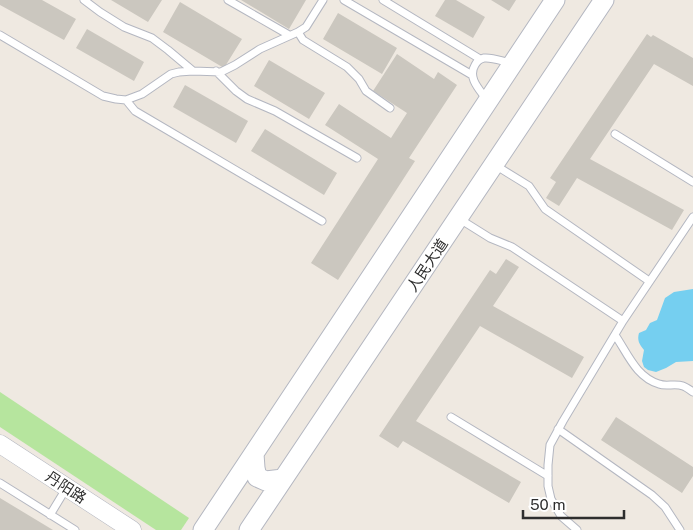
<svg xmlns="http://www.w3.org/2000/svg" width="693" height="530" font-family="'Public Sans','Noto Sans SC',sans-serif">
  <rect width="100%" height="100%" fill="#efe9e1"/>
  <!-- green -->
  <path fill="#b6e59e" d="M0 392 189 518 181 530H156L0 427Z"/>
  <!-- water -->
  <path fill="#75cff0" d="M693 289V361L676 362 666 368 656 372 648 370 644 367 642 361 644 350C639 344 637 340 639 333L646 330 650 323 657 320 665 298 674 292Z"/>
  <!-- building -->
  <path fill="#cbc7bf" d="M0 0H42L76 19 64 40 0 5Z
    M111 0H162L148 22Z
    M241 0H306L289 29Z
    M445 0H456L485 17 473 38 435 16Z
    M491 0H516L509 11Z
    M180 2 242 39 224 68 163 32Z
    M338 13 397 48 382 74 323 39Z
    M87 29 144 62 134 81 76 48Z
    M647 34 651 37 653 35 693 58V86L654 64 590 159 684 210 672 230 577 178 559 206 546 198 556 182 550 178Z
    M397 54 434 79 438 72 457 85 409 158 415 161 338 280 311 263 378 159 325 125 339 104 391 138 407 113 373 91Z
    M269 60 325 93 309 119 254 86Z
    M185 85 248 121 236 143 173 107Z
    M265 129 337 173 324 195 251 151Z
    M506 259 519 267 493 306 584 357 572 378 480 326 416 421 521 482 509 503 403 441 398 448 379 436 490 270 496 274Z
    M616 417 693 467V476L682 493 601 440Z
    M0 498 53 530H0Z"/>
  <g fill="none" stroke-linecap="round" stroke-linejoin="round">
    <defs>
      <path id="service" d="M84 0 100 12 124 27 152 38 168 50 193 71
        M228 0 289 35
        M344 0 472 75
        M383 0 480 59
        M298 32 303 40 347 67 359 79 366 91 390 108
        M0 35 103 96 116 99 126 100 142 94 171 74 179 72 193 71 221 72 235 65 260 49 298 32 306 27 323 0
        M216 71 236 91 247 99 275 111 357 158
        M126 100 135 111 322 221
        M487 100C480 90 467 78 475 65 477 61 479 59 484 58 493 57 504 62 512 63
        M615 134 693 182
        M495 165 529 186 545 209 649 281
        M458 218 490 238 512 247 623 321
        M615 335C628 354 636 377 659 384 666 387 675 383 683 386 686 387 690 390 693 392
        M451 417 548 476
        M558 429 652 495 665 507 680 530
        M0 483 75 530
        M50 515 67 487
        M577 530 561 516 551 499 548 486V465L550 445 563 421 623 321 693 217"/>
      <path id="tertiary" d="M0 444 132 530"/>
      <path id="secondary" d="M254 454 255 468 257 477 266 481 283 479
        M203 530 555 0
        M249 530 604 0"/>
    </defs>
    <!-- service casing -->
    <use href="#service" stroke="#b4b7c1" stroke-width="9"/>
    <!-- tertiary casing -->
    <use href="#tertiary" stroke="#b4b7c1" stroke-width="19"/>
    <!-- secondary casing -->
    <use href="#secondary" stroke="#b4b7c1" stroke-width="21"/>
    <!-- service -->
    <use href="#service" stroke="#fff" stroke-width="7"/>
    <!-- tertiary -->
    <use href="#tertiary" stroke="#fff" stroke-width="18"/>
    <!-- secondary -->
    <use href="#secondary" stroke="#fff" stroke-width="19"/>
  </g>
  <g text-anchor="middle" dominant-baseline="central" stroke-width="4" stroke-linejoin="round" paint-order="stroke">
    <!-- street labels -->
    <g font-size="15" fill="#2e2e2e" stroke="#fff">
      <text transform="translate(427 265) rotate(-56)">人民大道</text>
      <text transform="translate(66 487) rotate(33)">丹阳路</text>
    </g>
  </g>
  <!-- scale -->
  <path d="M523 510v8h101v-8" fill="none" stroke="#2e2e2e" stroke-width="2.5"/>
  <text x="530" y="510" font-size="15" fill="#2e2e2e" stroke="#ffffff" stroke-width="4" paint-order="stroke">50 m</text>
</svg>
